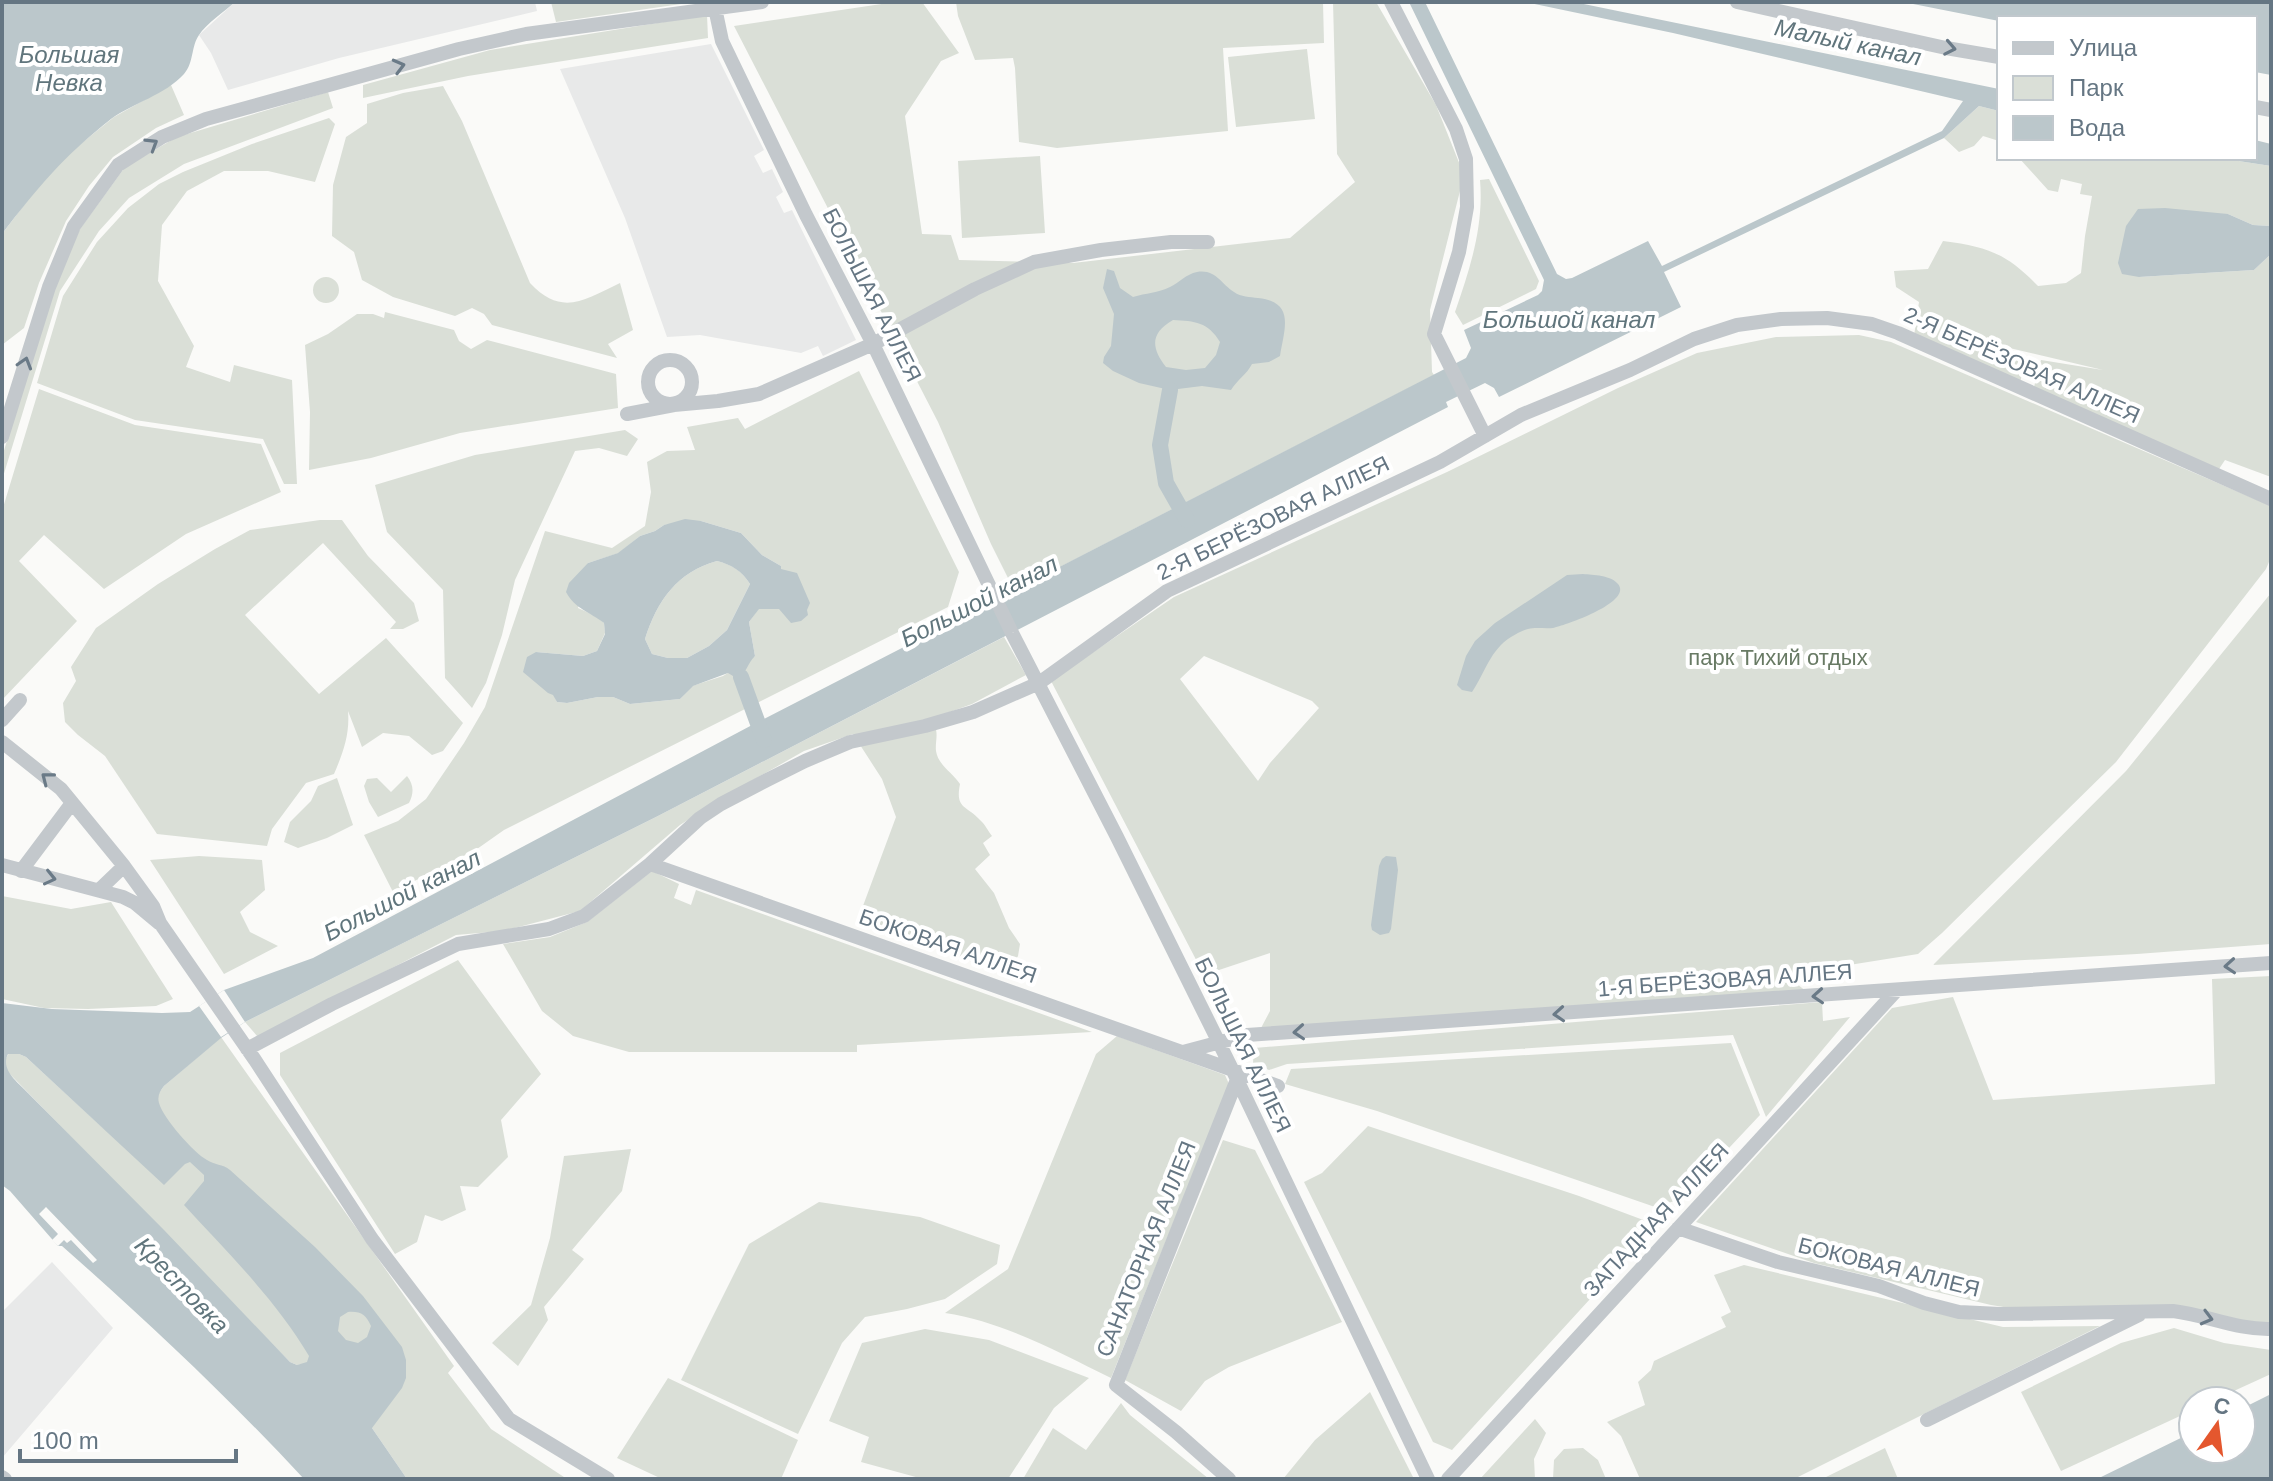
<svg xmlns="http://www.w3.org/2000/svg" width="2273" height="1481" font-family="Arial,sans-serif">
  <rect width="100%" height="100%" fill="#fafaf8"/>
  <!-- built -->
  <path fill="#e8e9e9" d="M235 2H535L537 11 339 58 228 90 211 53 199 35Z
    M711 44 764 150 754 156 763 173 772 169 783 192 776 197 784 213 792 210 856 340 823 356 818 346 801 353 700 335 667 337 625 218 560 69Z
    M52 1262 113 1328 2 1458V1312Z"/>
  <!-- green -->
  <path fill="#dadfd7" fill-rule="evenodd" d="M551 2H695L556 22Z
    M895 2H922L959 53 941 61 905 116 922 234 951 235 959 260 1073 263 1290 238 1355 182 1337 154 1333 2H1376L1436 105 1464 175 1430 310 1432 372 1434 375 1017 589 1009 580 991 544 938 422 734 26Z
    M956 2H1323L1324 43 1223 48 1228 131 1057 148 1019 142 1015 68 1013 58 975 60 958 16Z
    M707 15 708 38 468 76 363 98V85L490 50Z
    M1307 49 1315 119 1236 127 1228 57Z
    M171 85 184 115 156 128 113 157 89 186 66 221 39 283 24 328 2 345V234L37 188 57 165 83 142 114 117Z
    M443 86 462 121 530 283C562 317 584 300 620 283L633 330 608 344 617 358 492 325 484 314 472 308 455 316 393 297 362 280 354 252 332 236 333 185 346 137 367 123V104L403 93Z
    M328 92 333 108 184 164 129 198 99 231 60 291 2 480V457L54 286 80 229 125 167 177 137Z
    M1979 106 1999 111V141L1983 136 1974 146 1959 152 1944 138Z
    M329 118 335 124 315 182 268 171H224L187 191 162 225 158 281 194 346 186 367 230 382 234 365 292 380 297 484H284L263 439 135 420 37 383 63 296 97 242 128 208 159 184 183 172 252 144Z
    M1040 156 1045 233 962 238 958 161Z
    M2019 158H2219L2271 166V226L2253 225 2228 214 2139 277 2254 270 2271 254V477L2225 460 2219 469 2034 387 2041 360 2103 370 1967 338 2026 357 2020 383 1914 336 1919 302 1896 287 1894 271 1928 269 1943 241C1988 247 2006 253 2038 286L2066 283 2081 273 2085 236 2092 196 2080 194 2082 184 2061 179 2058 192 2048 190Z
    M1489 179 1539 281 1536 289 1463 325 1455 312C1470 269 1484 226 1480 180Z
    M313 290a13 13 0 1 1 26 0a13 13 0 1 1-26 0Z
    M385 312 454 330 459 341 471 349 487 340 616 374 618 408 460 433 371 458 309 470 310 412 305 345 328 334 357 314H373L384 318Z
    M1859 335 1891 342 2271 506V557L2266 569 2116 762 1942 933 1918 954 1818 970 1811 983 1797 984 1807 992 1261 1028 1270 1011V953L1204 975 1051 681 1174 597 1447 472 1618 388 1697 353 1776 337ZM1204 656 1312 701 1319 708 1270 763 1258 781 1180 679Z
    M859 371 959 572 948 607 504 830 477 849 393 892 364 835 398 821 426 799 464 743 485 707 545 531 612 548 645 526 651 492 647 462 667 451 695 450 687 427 738 418 745 429ZM701 521 741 533 762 555 781 566 779 609 759 608 749 622 755 656 723 676 692 686 680 699 630 704 613 697H598L567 703 557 702 536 652 583 656 597 651 605 633 604 623 596 616 578 608 588 563 619 553 640 536 655 531 664 525Z
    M39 389 135 425 261 444 281 492 186 534 104 589 44 535 19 561 77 621 2 700V511Z
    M625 430 638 439 627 456 599 448 575 451 515 580 502 635 486 683 472 708 445 678 443 590 387 532 375 485 475 455Z
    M320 520H342L368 556 414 603 419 621 403 629H390L396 622 323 543 245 615 319 694 386 638 463 723 443 751 432 755 409 736 383 733 362 747 348 711C350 734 343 753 334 774L306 783 272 829 267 846 157 834 105 756 78 735 65 722 63 703 76 681 71 667 96 628 158 584 215 549 250 530Z
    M717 561C733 565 742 571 750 584L727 630 709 646 687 658H668L652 654 645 639C657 601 677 572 717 561Z
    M2271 593V944L2137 954 1933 965 2126 771Z
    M1004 637 1026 675 972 704 925 721 934 724C939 734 935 741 936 751 938 765 953 773 960 784 955 809 966 805 980 820 985 824 988 831 992 836L983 843 990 855 975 869 994 893 1009 928 1020 944 1018 956 1008 974 857 922 896 817 882 779 853 734 804 751 720 799 680 825 580 911 503 931 456 935 258 1037 245 1022 656 817Z
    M407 776C414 785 414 793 409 803L378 817 369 802 364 786 367 779 377 778 391 792Z
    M337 778 353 825 327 838 298 848 284 842 290 822 311 801 318 786Z
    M199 856 262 860 265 890 240 912 250 932 278 946 224 974 150 860Z
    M652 871 679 884 674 898 691 905 696 890 1092 1032 857 1045V1052H629L573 1036 542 1011 503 944 550 937 587 922Z
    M2 896 71 909 111 902 173 999 156 1006 88 1009 44 1008 2 999Z
    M458 960 541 1074 501 1120 508 1157 478 1187 460 1186 466 1210 442 1221 425 1215 417 1242 395 1254 280 1075V1053Z
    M2271 976V1323L2254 1324 2220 1317 2022 1310 1991 1305 1814 1263 1696 1222 1892 1008 1953 997 1993 1100 2215 1084 2212 979Z
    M1822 1002 1823 1021 1850 1017 1766 1117 1733 1035 1287 1064 1269 1070 1253 1063 1254 1048Z
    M1117 1036 1225 1075 1229 1084 1111 1378C1058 1352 1004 1322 945 1313L1008 1269 1096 1054Z
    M221 1037 454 1366 448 1373 491 1429 567 1479H407L372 1428 304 1364 297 1365 290 1362 6 1070 5 1060 9 1053 19 1054 26 1057 103 1128 159 1093 164 1086Z
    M1731 1043 1760 1115 1681 1199 1655 1207 1377 1111 1285 1084 1291 1069Z
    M1368 1126 1579 1196 1646 1221 1644 1240 1452 1450 1433 1442 1304 1182 1322 1173Z
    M1223 1140 1255 1150 1342 1322 1229 1367 1205 1381 1181 1411 1125 1380Z
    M631 1149 622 1191 572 1250 584 1259 544 1307 548 1320 518 1366 492 1343 531 1305 550 1238 564 1156Z
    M819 1202 920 1217 1000 1245 997 1264 945 1299 907 1309 865 1317 842 1343 798 1434 681 1380 749 1244Z
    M1744 1265 2003 1327 2100 1326 1794 1479H1640L1621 1436 1607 1422 1645 1405 1638 1382 1651 1370 1654 1361 1726 1327 1721 1317 1731 1312 1714 1275Z
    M2174 1328 2224 1343 2271 1350V1374L2212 1401H2193V1410L2061 1471 2021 1392 2121 1343Z
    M925 1329 989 1340 1089 1378 1054 1408 1008 1479H923L861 1462 869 1437 829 1421 862 1343Z
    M668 1378 798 1440 781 1479H662L617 1458Z
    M1370 1392 1414 1479H1283L1315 1440Z
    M1121 1403 1130 1415 1209 1479H1023L1053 1428 1086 1450Z
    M1535 1419 1546 1433 1534 1459 1535 1479H1480Z
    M1583 1448 1598 1460 1606 1479H1553L1554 1460 1564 1449Z
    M1885 1448 1898 1479H1822Z"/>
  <!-- water -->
  <path fill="#bbc7cb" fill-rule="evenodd" d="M2 2H235C225 11 206 24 199 35 191 46 194 63 184 74 165 95 133 103 111 119 65 155 37 188 2 234Z
    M1409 2H1425L1557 274 1566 279 1572 278 1648 241 1662 266 1942 131 1963 101 1673 33 1525 2H1574L1999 89V111L1979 106 1944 138 1664 272 1681 307 1499 397 1494 388 1485 383 1446 402 1448 407 656 817 245 1022 221 1038 164 1086C160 1091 157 1096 159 1103 163 1118 194 1153 207 1160 214 1165 223 1164 230 1170L315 1247 363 1296 402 1347 406 1360V1378L402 1388 372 1428 407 1479H304C228 1397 146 1320 62 1246H58L10 1191 2 1185V1003L52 1009 162 1013 190 1012 224 990 313 958 754 724 1466 358 1471 348 1464 330 1538 295 1542 291 1544 280ZM8 1054H19L26 1057 164 1185 185 1164 190 1162 204 1175V1181L184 1205C228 1253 276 1300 309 1356L307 1362 297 1365 290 1362 164 1230 28 1093C18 1082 0 1070 8 1054ZM348 1312C361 1311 366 1315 371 1326L367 1337 358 1343 346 1340 338 1331 340 1317Z
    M1903 2H2271V75L2255 72V18H1999V21Z
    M2255 140 2271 144V166L2219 158H2255Z
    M2165 208 2228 214 2253 225 2271 226V254L2254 270 2139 277 2122 274 2118 263 2126 226 2138 209Z
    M1107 269 1114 271 1120 288 1133 297C1146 293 1158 293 1170 287 1179 283 1186 274 1197 272 1216 269 1221 284 1234 292 1241 297 1250 297 1258 298 1296 302 1284 330 1280 356L1269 362 1252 364C1247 374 1237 380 1231 390L1202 386 1170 390 1139 383 1113 371 1103 363 1104 357 1111 346 1114 314 1103 288ZM1173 320C1195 321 1208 322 1220 342L1216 355 1205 368 1186 370 1166 367C1151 348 1150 333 1173 320Z
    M685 519 701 521 741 533 762 555 781 566V569L797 573 810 603 807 610 808 615 801 621 791 623 779 609H759L749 622 755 656C747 664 747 672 738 679L728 673 693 686 680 699 630 704 613 697H598L567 703 557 702 553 695 548 693 523 672 527 657 536 652 583 656 597 651 605 634 604 623C590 612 575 609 566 592L569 583 588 563 618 553 640 536 655 531 664 525ZM717 561C732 565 742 571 750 584L727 630 709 646 687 658H668L652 654 645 639C657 601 677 572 717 561Z
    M1583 574C1593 575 1611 575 1618 584 1633 602 1566 625 1553 628 1545 629 1536 627 1528 629 1523 630 1516 634 1511 637 1490 650 1485 673 1472 692L1462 690 1457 685 1466 656 1475 641 1495 623 1567 575Z
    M1386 856 1396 857 1398 870 1391 929 1389 933 1380 935 1372 930 1371 925 1379 866 1382 859Z
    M2271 1394V1479H2097L2193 1432V1449H2241V1409Z"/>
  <!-- pier -->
  <path fill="#fafaf8" d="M224 990 245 1022 221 1037 199 1006Z
    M46 1207 97 1260 93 1263 71 1240 67 1243 64 1240 58 1246 52 1240 58 1234 39 1214Z"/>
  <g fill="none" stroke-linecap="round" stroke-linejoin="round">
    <!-- canal -->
    <path stroke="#bbc7cb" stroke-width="16" d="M1170 390 1160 445 1166 483 1187 520
      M741 677 764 740"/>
    <!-- minor -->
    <path stroke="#c3c8cc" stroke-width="14" d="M1391 2 1456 129 1466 159 1467 207 1459 252 1434 334 1485 436
      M1737 2 1946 48 1999 57
      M715 8 722 41 806 215 873 344 1012 633 1117 837 1232 1069 1428 1479
      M2255 107 2271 110
      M648 382a22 22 0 1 1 44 0a22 22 0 1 1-44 0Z
      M627 414 674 405 718 401 759 394 873 344 975 289 1034 262 1101 250 1171 242H1208
      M2 437 49 287 74 226 118 165 162 137 206 119 459 49 526 34 762 2
      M2 720 20 700
      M2 742 61 789 124 866 153 906 160 923 255 1060 372 1239 509 1419 608 1479
      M650 864 1278 1086
      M2 865 123 897 135 903 159 923
      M21 871 72 803
      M99 890 124 866
      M247 1049 332 1004 458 944 549 929 584 916 650 864 700 818 721 804 767 780 805 761 850 742 925 726 973 712 1039 683 1167 591 1440 462 1521 415 1630 370 1694 339 1737 325 1781 319 1827 318 1872 324 1898 333 2271 499
      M1183 1052 1247 1035 2271 963
      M1678 1228 1778 1262 1879 1286 1924 1303 1959 1312 2000 1314 2173 1311C2207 1315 2237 1330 2271 1329
      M1927 1420 2139 1315
      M2 1477 5 1479
      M1229 1479 1176 1432 1116 1385 1236 1082
      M1448 1479 1896 991"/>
  </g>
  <!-- one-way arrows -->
  <defs><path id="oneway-chevron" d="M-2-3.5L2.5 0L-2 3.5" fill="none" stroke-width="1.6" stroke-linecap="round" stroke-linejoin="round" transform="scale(2)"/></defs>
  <g stroke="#6a7a87">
    <use href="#oneway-chevron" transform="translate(1950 48) rotate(11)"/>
    <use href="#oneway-chevron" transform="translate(399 66) rotate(-15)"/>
    <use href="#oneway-chevron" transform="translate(152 144) rotate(-32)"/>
    <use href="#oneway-chevron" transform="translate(25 363) rotate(-73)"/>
    <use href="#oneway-chevron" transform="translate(47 778) rotate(-142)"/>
    <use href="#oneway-chevron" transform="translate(50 878) rotate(13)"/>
    <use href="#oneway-chevron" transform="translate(2230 966) rotate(176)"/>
    <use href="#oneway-chevron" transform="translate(1818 996) rotate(176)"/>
    <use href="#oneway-chevron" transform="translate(1559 1014) rotate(176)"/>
    <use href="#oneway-chevron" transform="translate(1299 1032) rotate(176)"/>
    <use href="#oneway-chevron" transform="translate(2207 1318) rotate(15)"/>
  </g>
  <g text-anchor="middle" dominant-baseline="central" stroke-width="8" stroke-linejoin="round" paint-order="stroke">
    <!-- street labels -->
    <g font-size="22" fill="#657683" stroke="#fff">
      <text transform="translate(872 295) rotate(63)">БОЛЬШАЯ АЛЛЕЯ</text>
      <text transform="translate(2022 365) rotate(24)">2-Я БЕРЁЗОВАЯ АЛЛЕЯ</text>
      <text transform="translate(1273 518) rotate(-26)">2-Я БЕРЁЗОВАЯ АЛЛЕЯ</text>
      <text transform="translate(948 946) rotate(19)">БОКОВАЯ АЛЛЕЯ</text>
      <text transform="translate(1725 980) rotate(-4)">1-Я БЕРЁЗОВАЯ АЛЛЕЯ</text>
      <text transform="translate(1243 1045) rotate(64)">БОЛЬШАЯ АЛЛЕЯ</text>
      <text transform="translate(1656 1220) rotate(-47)">ЗАПАДНАЯ АЛЛЕЯ</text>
      <text transform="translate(1146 1249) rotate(-68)">САНАТОРНАЯ АЛЛЕЯ</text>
      <text transform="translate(1889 1267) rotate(14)">БОКОВАЯ АЛЛЕЯ</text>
    </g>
    <!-- park labels -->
    <g font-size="22" fill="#687a64" stroke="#fff">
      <text x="1778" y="657">парк Тихий отдых</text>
    </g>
    <!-- water labels -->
    <g font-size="24" font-style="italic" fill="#60757c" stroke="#fff">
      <text transform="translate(1848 42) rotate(12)">Малый канал</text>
      <text x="69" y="54">Большая<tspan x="69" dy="28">Невка</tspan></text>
      <text x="1569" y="319">Большой канал</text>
      <text transform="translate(979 601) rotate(-27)">Большой канал</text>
      <text transform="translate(402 895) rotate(-27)">Большой канал</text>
      <text transform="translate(182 1285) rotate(46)">Крестовка</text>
    </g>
  </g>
  <!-- border -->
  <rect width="2273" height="1481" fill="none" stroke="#657683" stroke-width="8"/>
  <!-- legend -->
  <rect x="1997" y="16" width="260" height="144" fill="#ffffff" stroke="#c1c8cd" stroke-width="2"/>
  <rect x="2013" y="42" width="40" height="12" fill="#c3c8cc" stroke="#c1c8cd" stroke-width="2"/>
  <text x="2069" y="56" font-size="24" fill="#657683">Улица</text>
  <rect x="2013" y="76" width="40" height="24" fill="#dadfd7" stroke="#c1c8cd" stroke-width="2"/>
  <text x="2069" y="96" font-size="24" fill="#657683">Парк</text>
  <rect x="2013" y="116" width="40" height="24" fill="#bbc7cb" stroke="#c1c8cd" stroke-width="2"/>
  <text x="2069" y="136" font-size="24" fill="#657683">Вода</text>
  <!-- north arrow -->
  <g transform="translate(2217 1425) rotate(14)"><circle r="38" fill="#ffffff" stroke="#c1c8cd" stroke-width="2"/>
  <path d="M0-6L14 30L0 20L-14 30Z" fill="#e4572e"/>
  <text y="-12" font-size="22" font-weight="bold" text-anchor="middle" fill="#657683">С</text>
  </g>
  <!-- scale -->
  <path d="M20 1449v12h216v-12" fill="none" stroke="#657683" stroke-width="4"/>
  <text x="32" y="1449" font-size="24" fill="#657683" stroke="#ffffff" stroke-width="6" paint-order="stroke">100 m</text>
</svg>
